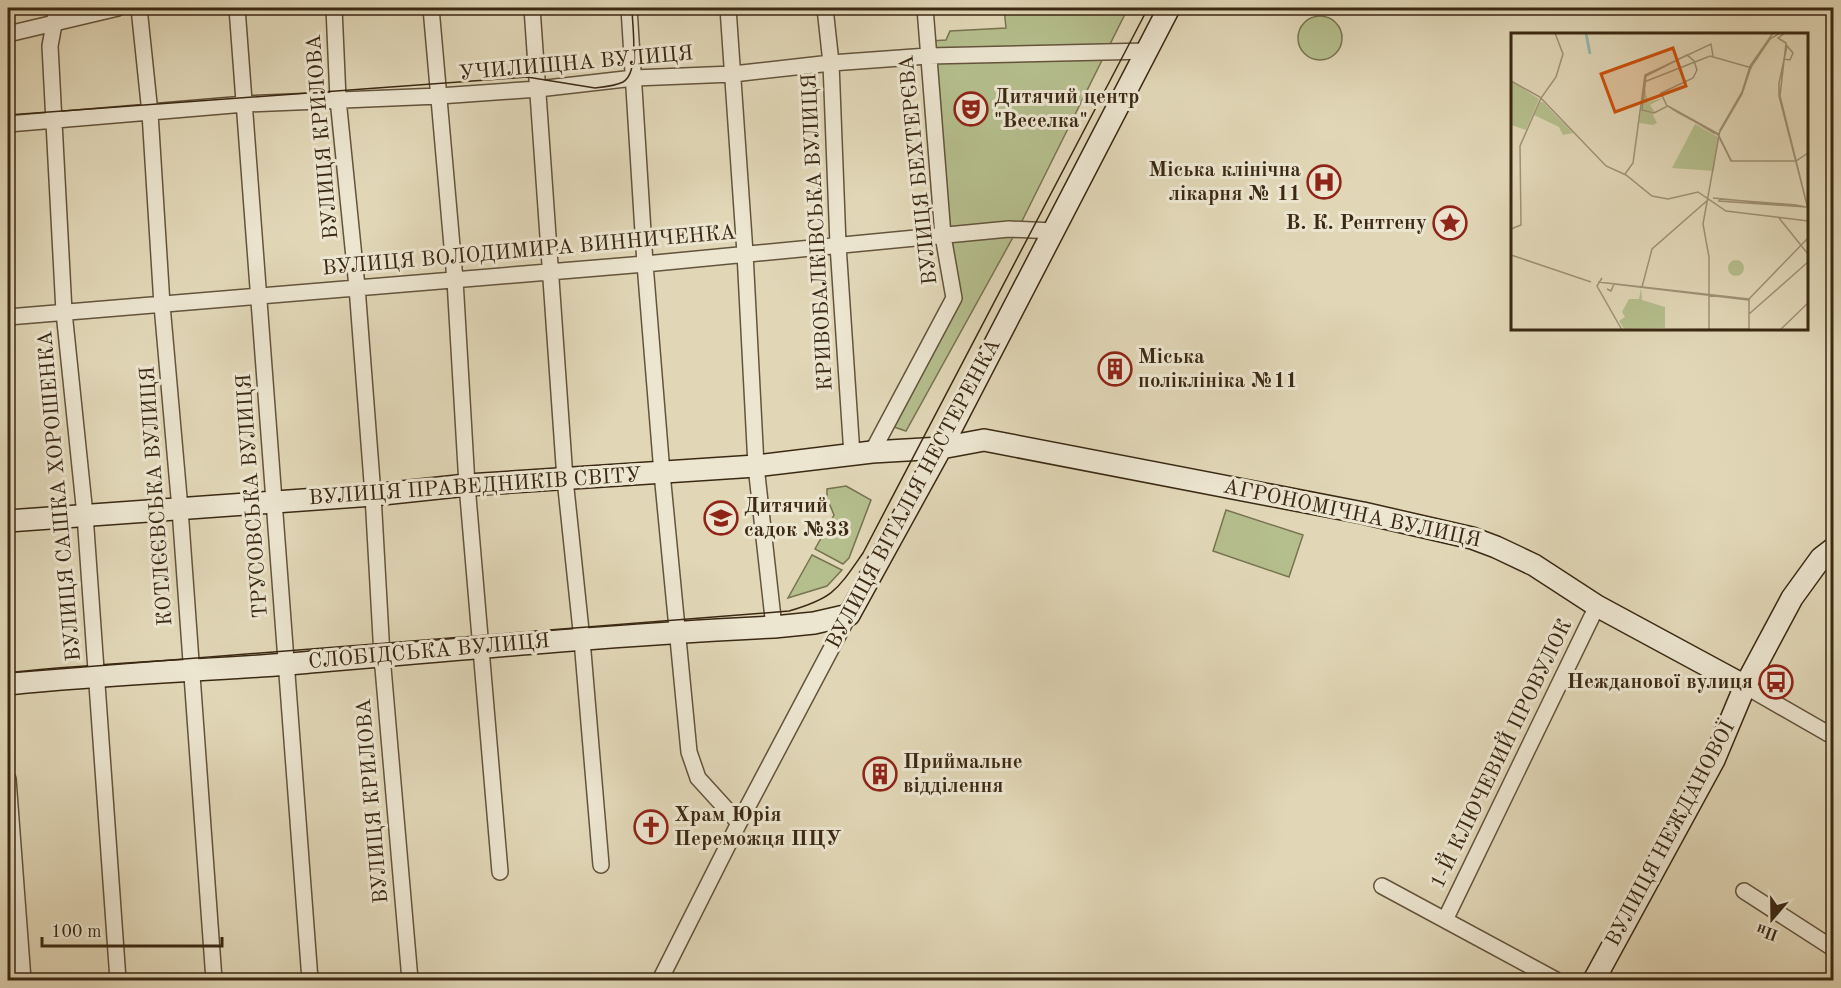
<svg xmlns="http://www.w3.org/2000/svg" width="1841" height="988" font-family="'Old Standard TT',serif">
  <rect width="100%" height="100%" fill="#e1d7b7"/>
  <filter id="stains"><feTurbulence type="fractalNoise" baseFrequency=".00333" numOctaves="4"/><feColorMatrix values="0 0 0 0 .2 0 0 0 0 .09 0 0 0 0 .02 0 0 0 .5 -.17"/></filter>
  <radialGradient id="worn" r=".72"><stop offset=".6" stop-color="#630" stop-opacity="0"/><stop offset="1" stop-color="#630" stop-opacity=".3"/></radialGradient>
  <!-- green -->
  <path fill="#b5be8d" stroke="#787450" stroke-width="1.5" d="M1004 8H1128L1022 221 906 431 891 426 958 298 930 41 946 40 950 31 1006 28Z
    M1298 38a22 22 0 1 1 44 0a22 22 0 1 1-44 0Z
    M846 486 871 500 849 558 843 564 815 549 834 515 827 498V489Z
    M1226 510 1303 535 1289 577 1213 551Z
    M812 555 842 570 827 586 788 598Z"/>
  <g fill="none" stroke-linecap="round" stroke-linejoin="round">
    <defs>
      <path id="street" d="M57 8 50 46 64 312 85 515 118 980
        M139 8 150 113 162 305 180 509 214 980
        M237 8 310 980
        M334 8 338 99 357 287 373 495 382 656 410 980
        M431 8 455 280 467 485 500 872
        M532 8 565 479 582 640 601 865
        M629 8 645 264 662 473 689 752 698 778 739 823
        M728 8 745 253 756 466 774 627
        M825 8 831 63 838 245 852 455
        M8 34 118 8
        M8 124 245 104 439 96 538 89 634 78 733 74 831 63 928 56 1148 51
        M8 317 645 264 1009 229 1054 231
        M872 452 954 298 943 236 925 8
        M1745 686 1834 737
        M8 779 23 980
        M1382 886 1556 980
        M1744 891 1834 949
        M1445 920 1597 606
        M660 980 739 823 849 615"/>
      <path id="secondary" d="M8 521 373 495 467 485 756 466 872 452 941 448 984 440 1363 513 1472 538 1496 547 1534 565 1597 606 1745 686
        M8 684C101 674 195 671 289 664 450 650 612 635 774 627L814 623 849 615 941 448 1169 8
        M1594 980 1714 760 1745 686 1792 598 1821 558 1834 548"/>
    </defs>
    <!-- street casing -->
    <use href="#street" stroke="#64543c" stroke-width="18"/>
    <!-- secondary casing -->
    <use href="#secondary" stroke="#3b2913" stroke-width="24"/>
    <!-- street -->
    <use href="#street" stroke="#ece5d0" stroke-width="15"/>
    <!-- secondary -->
    <use href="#secondary" stroke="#ece5d0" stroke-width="21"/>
    <!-- tram -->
    <path stroke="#3b2913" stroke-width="1.5" d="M8 115 527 77 595 88C604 87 615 86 623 82 640 72 632 25 632 8
      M8 673 789 611C834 598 837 590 863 553L1148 8"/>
  </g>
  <!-- icons -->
  <defs>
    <symbol id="theatre-ring" viewBox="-11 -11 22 22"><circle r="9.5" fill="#ece5d0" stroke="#8f2418" stroke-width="1.5"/><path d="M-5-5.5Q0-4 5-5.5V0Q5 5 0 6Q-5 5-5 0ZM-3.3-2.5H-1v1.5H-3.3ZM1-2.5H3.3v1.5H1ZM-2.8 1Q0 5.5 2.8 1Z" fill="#8f2418"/></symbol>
    <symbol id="hospital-ring" viewBox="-11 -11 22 22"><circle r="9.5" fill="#ece5d0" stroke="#8f2418" stroke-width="1.5"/><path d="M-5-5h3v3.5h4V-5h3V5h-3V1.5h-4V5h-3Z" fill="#8f2418"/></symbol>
    <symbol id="sight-ring" viewBox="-11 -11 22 22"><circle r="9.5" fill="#ece5d0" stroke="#8f2418" stroke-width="1.5"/><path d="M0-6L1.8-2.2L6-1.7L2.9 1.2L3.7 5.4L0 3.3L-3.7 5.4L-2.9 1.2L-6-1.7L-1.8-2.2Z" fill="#8f2418"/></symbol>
    <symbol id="building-ring" viewBox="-11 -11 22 22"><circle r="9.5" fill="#ece5d0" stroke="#8f2418" stroke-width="1.5"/><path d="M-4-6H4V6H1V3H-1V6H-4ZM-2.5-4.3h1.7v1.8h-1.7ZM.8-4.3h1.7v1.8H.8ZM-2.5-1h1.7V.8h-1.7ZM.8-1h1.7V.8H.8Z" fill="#8f2418"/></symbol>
    <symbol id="school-ring" viewBox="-11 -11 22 22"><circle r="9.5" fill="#ece5d0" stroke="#8f2418" stroke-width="1.5"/><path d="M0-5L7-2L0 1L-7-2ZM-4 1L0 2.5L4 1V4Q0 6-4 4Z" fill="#8f2418"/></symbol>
    <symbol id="bus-ring" viewBox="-11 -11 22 22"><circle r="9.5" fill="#ece5d0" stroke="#8f2418" stroke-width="1.5"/><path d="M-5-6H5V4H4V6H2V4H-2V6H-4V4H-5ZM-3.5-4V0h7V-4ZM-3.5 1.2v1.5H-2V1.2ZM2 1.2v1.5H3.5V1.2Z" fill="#8f2418"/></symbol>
    <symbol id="church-ring" viewBox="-11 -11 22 22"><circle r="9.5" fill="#ece5d0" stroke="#8f2418" stroke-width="1.5"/><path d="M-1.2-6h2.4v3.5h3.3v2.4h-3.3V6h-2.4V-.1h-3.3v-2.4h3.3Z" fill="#8f2418"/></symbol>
  </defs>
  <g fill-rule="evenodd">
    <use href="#theatre-ring" x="952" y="90" width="38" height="38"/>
    <use href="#hospital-ring" x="1305" y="163" width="38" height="38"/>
    <use href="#sight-ring" x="1431" y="204" width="38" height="38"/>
    <use href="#building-ring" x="1096" y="350" width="38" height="38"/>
    <use href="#school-ring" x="702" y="499" width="38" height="38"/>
    <use href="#bus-ring" x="1757" y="663" width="38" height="38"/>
    <use href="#building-ring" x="861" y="755" width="38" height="38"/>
    <use href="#church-ring" x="632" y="808" width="38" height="38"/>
  </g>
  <g text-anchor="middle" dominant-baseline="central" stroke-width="6" stroke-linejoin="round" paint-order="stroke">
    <!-- street labels -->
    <g font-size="21" fill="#3b2913" stroke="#ece5d0">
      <text transform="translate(576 64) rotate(-5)">УЧИЛИЩНА ВУЛИЦЯ</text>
      <text transform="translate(323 137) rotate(-95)">ВУЛИЦЯ КРИЛОВА</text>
      <text transform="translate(919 170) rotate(-96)">ВУЛИЦЯ БЕХТЕРЄВА</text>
      <text transform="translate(818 232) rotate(-93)">КРИВОБАЛКІВСЬКА ВУЛИЦЯ</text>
      <text transform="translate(529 251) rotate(-5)">ВУЛИЦЯ ВОЛОДИМИРА ВИННИЧЕНКА</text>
      <text transform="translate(475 487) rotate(-4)">ВУЛИЦЯ ПРАВЕДНИКІВ СВІТУ</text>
      <text transform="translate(914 494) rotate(-62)">ВУЛИЦЯ ВІТАЛІЯ НЕСТЕРЕНКА</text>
      <text transform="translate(60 496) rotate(-95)">ВУЛИЦЯ САШКА ХОРОШЕНКА</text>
      <text transform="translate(157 496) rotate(-94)">КОТЛЄЄВСЬКА ВУЛИЦЯ</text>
      <text transform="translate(253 496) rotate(-94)">ТРУСОВСЬКА ВУЛИЦЯ</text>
      <text transform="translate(1352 514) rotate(12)">АГРОНОМІЧНА ВУЛИЦЯ</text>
      <text transform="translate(429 652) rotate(-5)">СЛОБІДСЬКА ВУЛИЦЯ</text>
      <text transform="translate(1502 754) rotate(-64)">1-Й КЛЮЧЕВИЙ ПРОВУЛОК</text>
      <text transform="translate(373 801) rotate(-95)">ВУЛИЦЯ КРИЛОВА</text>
      <text transform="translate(1671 834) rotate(-62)">ВУЛИЦЯ НЕЖДАНОВОЇ</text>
    </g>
    <!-- poi labels -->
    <g font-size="21" font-weight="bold" fill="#3b2913" stroke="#ece5d0" text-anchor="start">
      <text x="994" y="97">Дитячий центр<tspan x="994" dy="24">"Веселка"</tspan></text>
      <text x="1301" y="170" text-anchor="end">Міська клінічна<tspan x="1301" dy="24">лікарня № 11</tspan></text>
      <text x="1427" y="223" text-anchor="end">В. К. Рентгену</text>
      <text x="1138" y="357">Міська<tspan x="1138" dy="24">поліклініка №11</tspan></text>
      <text x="744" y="506">Дитячий<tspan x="744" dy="24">садок №33</tspan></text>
      <text x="1753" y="682" text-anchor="end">Нежданової вулиця</text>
      <text x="903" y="762">Приймальне<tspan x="903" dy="24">відділення</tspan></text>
      <text x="674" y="815">Храм Юрія<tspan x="674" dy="24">Переможця ПЦУ</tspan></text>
    </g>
  </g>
  <!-- overview -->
  <g transform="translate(1511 33)">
    <rect width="297" height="297" fill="#e1d7b7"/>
    <path d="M0 48 28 66 15 97 0 92ZM134 55 137 69 152 65 139 72 144 79 134 78 141 80 146 90 142 92 128 90ZM29 69H32L62 100 52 102 48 94 23 82ZM184 91 207 104 203 138 161 135ZM217 235a8 8 0 1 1 16 0a8 8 0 1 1-16 0ZM130 255 131 267 154 274V295L113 296 108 288 114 284 111 279 118 266H128Z" fill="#b5be8d"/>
    <path fill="none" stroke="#94baad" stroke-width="3" d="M75 0 79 21"/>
    <path fill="none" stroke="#9f9175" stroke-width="1.5" d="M274 0 267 5 275 10 269 63 297 176M0 48 29 64 95 133 115 142 141 163 157 166 187 159 215 178 297 188M133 49 199 23 241 35M207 102 231 61 240 34 259 6 269 0M297 120 285 128H221L220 127 208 103 206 100 157 73H156L155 74 143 80 131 77 135 43 176 22 183 28 186 37 182 45 150 60 156 73H157L168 80 183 88 203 100 206 101 207 102 220 128H285L297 120M114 141 122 130 134 42 200 11 202 23M202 165 296 174M295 174 285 172 209 166 208 168 295 174M297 176 269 63 273 26 279 27 282 20 276 13 268 50V63L297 176M268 185 297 221M0 196 10 192 9 113 30 65 45 44 52 21 44 0M0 222 80 249M91 245 86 253 111 297M87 249 238 266M131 254 141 216 198 166M96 256 100 258 103 251 237 267 297 205M238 266 297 205M238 281 297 229M198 296V224L192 191 209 97 231 59 239 33 262 0M123 297 238 296V266M269 297 297 270"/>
    <path fill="#ce520d" fill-opacity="0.15" stroke="#ce520d" stroke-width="3" d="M162 15 175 53 104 79 90 41Z"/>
    <rect width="297" height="297" fill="none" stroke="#3b2913" stroke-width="3"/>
  </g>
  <!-- margin -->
  <rect width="1841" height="988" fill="none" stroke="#e1d7b7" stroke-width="30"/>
  <rect x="9" y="9" width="1823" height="970" fill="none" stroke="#3b2913" stroke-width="3"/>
  <rect x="15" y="15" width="1811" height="958" fill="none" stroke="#3b2913" stroke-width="1.5"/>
  <!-- north arrow -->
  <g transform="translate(1772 919) rotate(200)" stroke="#ece5d0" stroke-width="4.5" paint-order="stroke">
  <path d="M0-4.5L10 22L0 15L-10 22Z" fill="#3b2913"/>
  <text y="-9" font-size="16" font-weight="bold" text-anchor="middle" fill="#3b2913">Пн</text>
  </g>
  <!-- scale -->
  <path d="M42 937v9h180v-9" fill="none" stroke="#3b2913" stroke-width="3"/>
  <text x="51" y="937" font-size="18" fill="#3b2913" stroke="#ece5d0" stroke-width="4.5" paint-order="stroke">100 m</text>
  <rect width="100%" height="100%" filter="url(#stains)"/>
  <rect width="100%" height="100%" fill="url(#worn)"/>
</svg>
